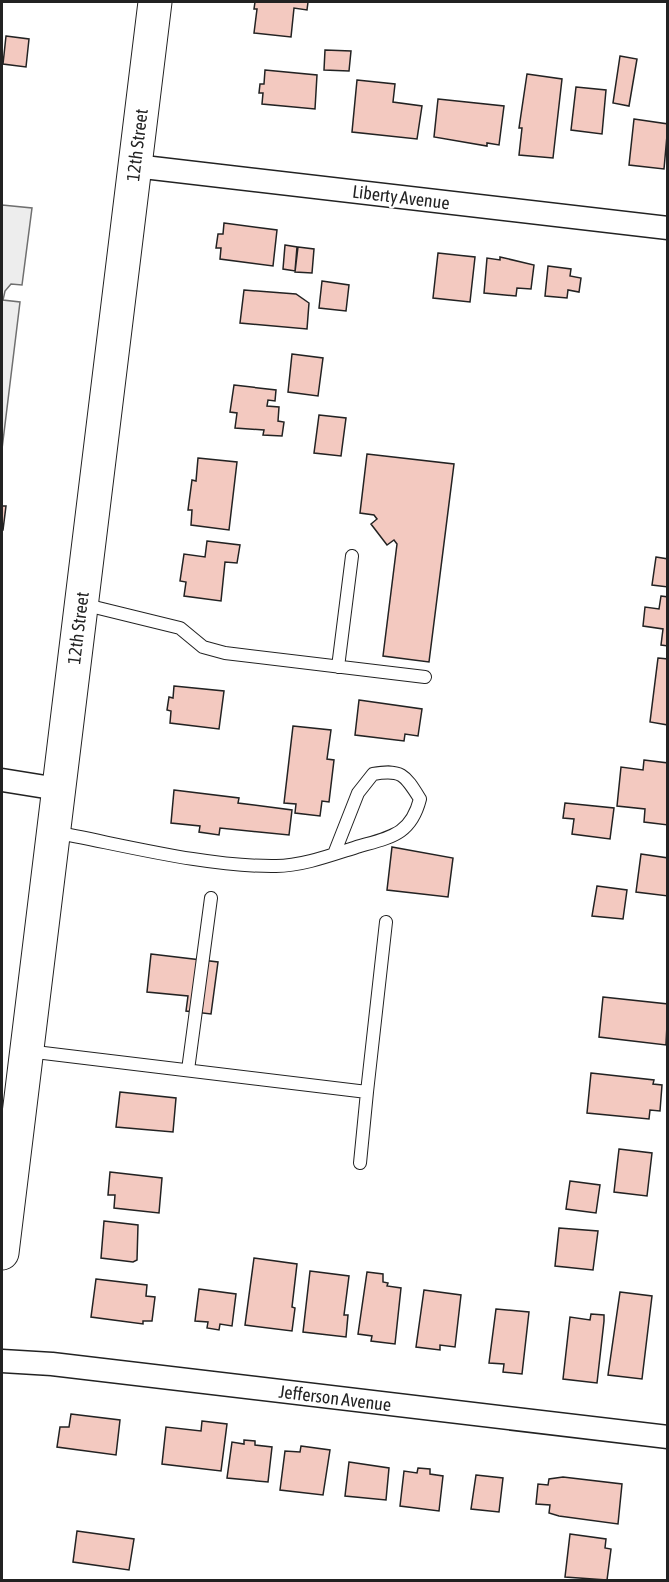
<svg xmlns="http://www.w3.org/2000/svg" width="669" height="1582" font-family="'Asap Condensed',sans-serif">
  <rect width="100%" height="100%" fill="#fff"/>
  <!-- parking -->
  <path fill="#ededed" stroke="#6f6f6f" stroke-width="1.5" d="M2 205 32 208 22 285 11 284 5 291 3 300 20 302 2 449Z"/>
  <!-- building -->
  <path fill="#f3c9c0" stroke="#222" stroke-width="1.5" d="M255 2H308L307 10 294 8 291 37 254 33 257 9H254Z
    M6 36 29 39 26 67 3 64Z
    M325 50 351 51 349 71 324 70Z
    M620 56 637 59 629 106 613 103Z
    M265 70 317 75 315 109 262 104 263 93H259L260 84H264Z
    M527 74 562 79 553 158 519 155 522 128H519Z
    M357 80 395 84 393 102 422 106 417 139 352 132Z
    M576 87 606 90 602 134 571 130Z
    M438 99 504 106 499 145 487 143V146L434 137Z
    M634 119 668 124 664 169 629 165Z
    M224 223 277 230 273 266 220 259 221 248H216L218 234H223Z
    M285 245 297 247 295 271 283 269Z
    M298 247 314 249 312 273 295 272Z
    M438 253 475 257 470 302 433 298Z
    M500 257 534 265 531 289 517 288 516 296 484 293 487 258 500 260Z
    M548 266 571 269 570 276 581 278 579 292 568 290 567 298 545 296Z
    M322 281 349 285 346 311 319 308Z
    M244 290 296 294 309 303 307 329 240 323Z
    M292 354 323 358 318 396 288 392Z
    M234 385 276 390 275 401 268 400 267 406 279 407 278 421 284 422 282 436 263 435 264 430 235 428 237 413 230 412Z
    M319 415 346 418 341 456 314 453Z
    M367 454 454 464 429 662 383 656 397 544 394 540 387 545 371 524 377 519 374 515 360 513Z
    M198 458 237 462 229 530 191 525 192 510H188L192 480 196 481Z
    M2 506H6L3 530H2Z
    M207 541 240 545 237 563 225 562 221 601 184 596 186 582 180 581 184 554 205 557Z
    M656 557 668 559V587L652 585Z
    M661 596 668 597V646L661 645 663 629 643 626 645 607 659 609Z
    M658 658 668 659V725L650 722Z
    M174 686 224 691 219 729 170 723 171 711 167 710 169 697 173 698Z
    M359 700 422 709 418 736 405 734 404 741 355 735Z
    M293 726 331 730 327 759 334 760 329 802 322 801 320 816 295 813 296 804 284 803Z
    M644 760 668 763V825L644 822 645 809 617 806 621 767 643 770Z
    M174 790 239 798 238 803 292 810 289 835 220 828 219 835 199 832 200 826 171 823Z
    M565 803 614 808 610 839 572 834 574 819 563 818Z
    M392 847 453 858 448 897 387 890Z
    M641 854 668 858V896L636 892Z
    M597 886 627 890 623 919 592 916Z
    M151 954 218 962 211 1014 186 1011 188 996 147 992Z
    M603 997 668 1004 666 1045 599 1037Z
    M591 1073 654 1080 653 1084 662 1085 660 1111 650 1110 649 1119 587 1113Z
    M120 1092 176 1098 173 1132 116 1127Z
    M619 1149 652 1153 647 1196 614 1192Z
    M110 1172 162 1178 159 1213 114 1208 115 1195H108Z
    M570 1181 600 1185 596 1213 566 1209Z
    M104 1221 138 1225 137 1260 133 1262 101 1258Z
    M559 1228 598 1231 593 1270 555 1266Z
    M254 1258 297 1264 292 1307 295 1308 292 1331 245 1325Z
    M310 1271 349 1276 344 1315H348L346 1337 303 1332Z
    M367 1272 383 1274V1282L388 1283 387 1286 401 1288 395 1344 371 1341 372 1336 358 1334Z
    M96 1279 147 1285 146 1296 155 1297 152 1321H143V1324L91 1317Z
    M199 1289 236 1294 232 1326 220 1324 219 1330 207 1328 208 1322 195 1321Z
    M424 1290 461 1295 455 1347 440 1345V1350L416 1347Z
    M620 1292 652 1296 642 1379 608 1375Z
    M496 1309 529 1312 522 1374 503 1372 504 1364 489 1363Z
    M591 1314 604 1315V1321L597 1383 563 1379 570 1317 590 1320Z
    M71 1414 120 1420 116 1455 57 1447 60 1427H69Z
    M202 1421 227 1424 221 1471 162 1464 166 1427 201 1431Z
    M244 1440 255 1441V1445L272 1447 268 1482 227 1478 232 1442 244 1444Z
    M301 1446 330 1450 323 1495 280 1490 285 1451 300 1452Z
    M349 1462 389 1468 386 1500 345 1496Z
    M418 1468 430 1469V1474L443 1476 439 1511 400 1506 404 1471 417 1473Z
    M476 1475 503 1478 499 1512 471 1509Z
    M563 1477 622 1484 618 1524 559 1516 549 1513 550 1505 536 1504 538 1484 548 1485 549 1479Z
    M77 1531 134 1539 129 1570 73 1562Z
    M570 1534 606 1539 605 1548 611 1549 607 1580 565 1577Z"/>
  <g fill="none" stroke-linecap="round" stroke-linejoin="round">
    <defs>
      <path id="lane" d="M82 604 180 628 203 647 225 653 425 677
        M338 667 352 556
        M54 832C124 845 206 867 276 866 303 866 334 854 360 846 392 837 411 834 420 799 405 775 402 769 373 774L358 793 334 854
        M27 1051 367 1092 360 1163
        M188 1070 211 898
        M367 1092 386 922"/>
      <path id="street" d="M135 166 668 228
        M2 780 58 789
        M2 1361 52 1364 668 1437"/>
      <path id="primary" d="M2 1253 155 2"/>
    </defs>
    <!-- lane casing -->
    <use href="#lane" stroke="#222" stroke-width="14"/>
    <!-- street casing -->
    <use href="#street" stroke="#222" stroke-width="25"/>
    <!-- primary casing -->
    <use href="#primary" stroke="#222" stroke-width="35"/>
    <!-- lane -->
    <use href="#lane" stroke="#fff" stroke-width="12"/>
    <!-- street -->
    <use href="#street" stroke="#fff" stroke-width="22"/>
    <!-- primary -->
    <use href="#primary" stroke="#fff" stroke-width="33"/>
  </g>
  <g text-anchor="middle" dominant-baseline="central" stroke-width="4.5" stroke-linejoin="round" paint-order="stroke">
    <!-- street labels -->
    <g font-size="18" fill="#222" stroke="#fff">
      <text transform="translate(137 145) rotate(-83)">12th Street</text>
      <text transform="translate(401 197) rotate(7)">Liberty Avenue</text>
      <text transform="translate(78 628) rotate(-83)">12th Street</text>
      <text transform="translate(335 1398) rotate(7)">Jefferson Avenue</text>
    </g>
  </g>
  <!-- border -->
  <rect width="669" height="1582" fill="none" stroke="#222222" stroke-width="6"/>
</svg>
